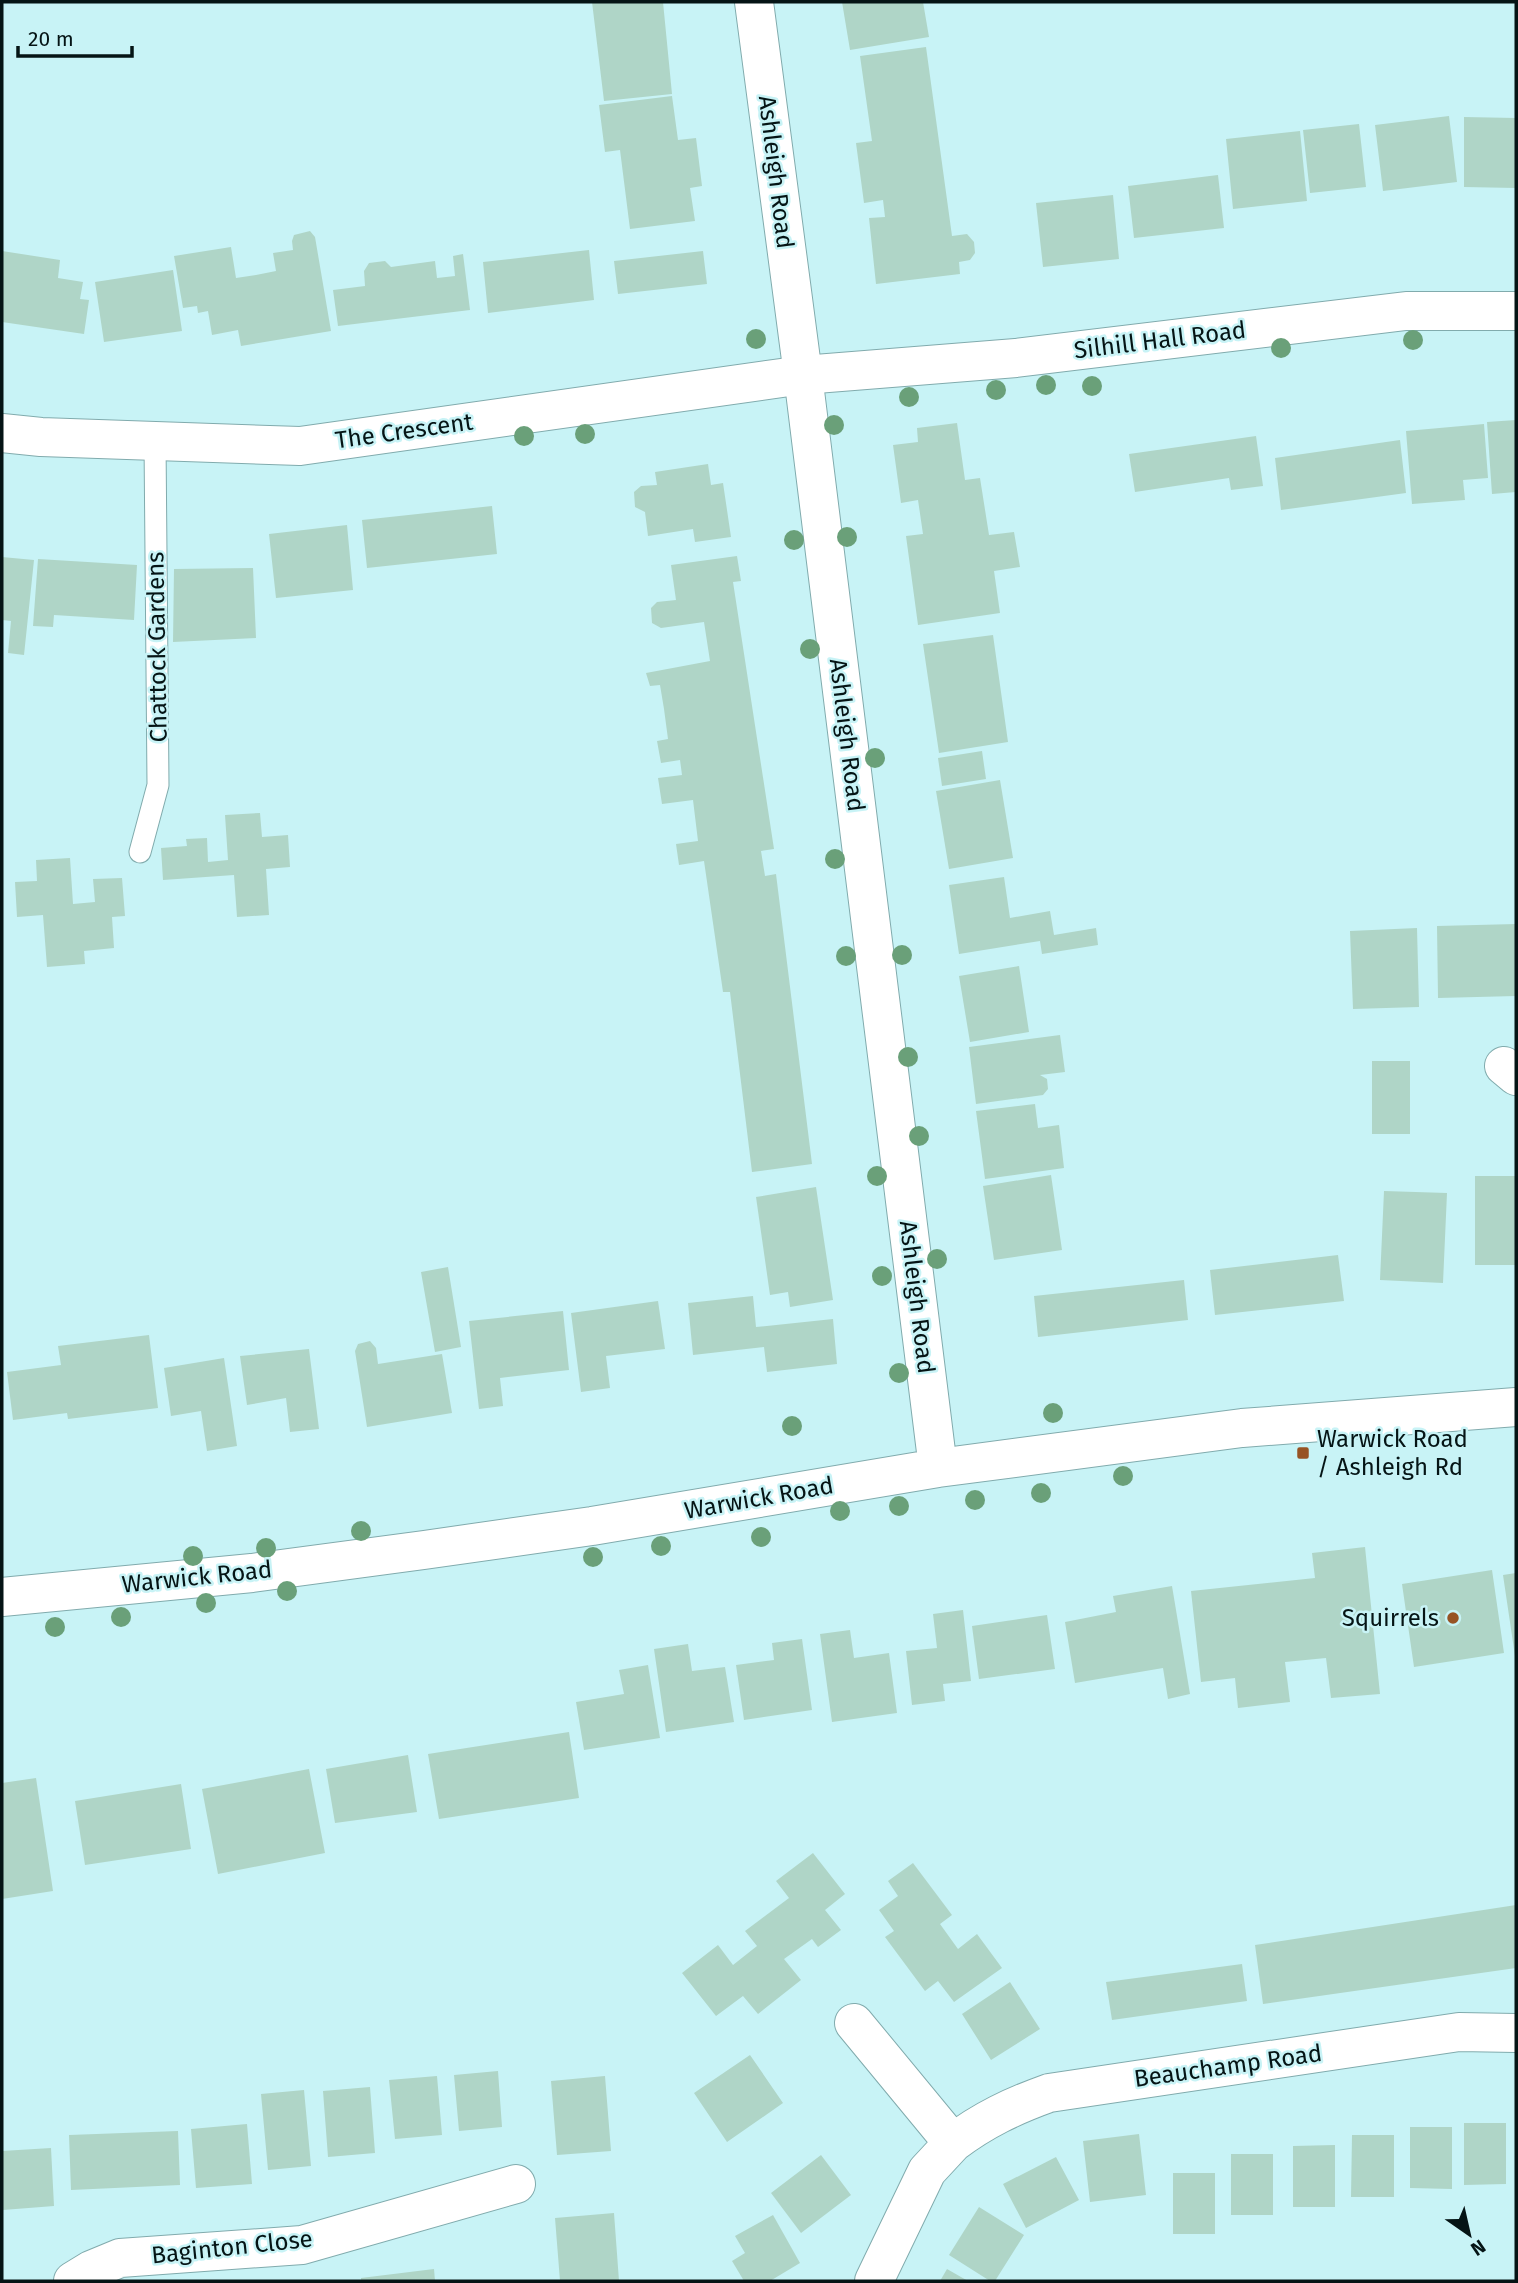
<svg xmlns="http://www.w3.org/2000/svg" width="1518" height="2283" font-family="'Fira Sans',sans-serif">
  <rect width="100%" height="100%" fill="#c8f3f6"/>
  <!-- building -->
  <path fill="#afd5c7" d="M592 2H663L672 94 604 101Z
    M842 2H923L929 37 850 50Z
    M926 47 952 236 967 234 974 242 975 253 970 260 959 262 960 274 876 284 869 218 885 217 883 200 864 203 856 143 872 141 860 56Z
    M672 96 678 140 696 138 702 186 690 188 695 221 630 229 620 150 605 152 599 105Z
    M1449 116 1457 182 1383 191 1375 125Z
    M1464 117 1516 118V188L1464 187Z
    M1359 124 1366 187 1310 193 1303 130Z
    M1300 131 1307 201 1233 209 1226 139Z
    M1218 175 1224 228 1134 238 1128 186Z
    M1113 195 1119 259 1043 267 1036 203Z
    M310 231 315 237 331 331 241 346 238 330 212 335 208 311 198 313 197 306 183 308 174 256 231 247 236 278 256 275 276 271 273 253 293 250 292 241 294 235Z
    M589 250 594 300 488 313 483 262Z
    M2 251 60 260 58 278 83 282 80 299 89 300 84 334 2 322Z
    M703 251 707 284 618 294 614 261Z
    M463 254 470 310 338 326 333 290 365 286 364 271 369 263 385 261 391 267 435 261 437 278 455 276 453 256Z
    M173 270 182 331 104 342 95 282Z
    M1516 420V492L1492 494 1487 422Z
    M957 423 965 480 980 478 989 535 1014 532 1020 567 994 571 1000 613 918 625 906 536 923 534 918 500 901 503 893 445 918 442 917 428Z
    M1484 424 1488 478 1463 480 1465 500 1412 504 1406 431Z
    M1256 436 1263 486 1231 490 1229 478 1135 492 1129 454Z
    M1400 440 1406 493 1281 510 1275 458Z
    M708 464 711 485 723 483 731 537 695 542 693 529 648 536 645 512 635 507 634 492 641 486 657 485 655 472Z
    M492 506 497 554 367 568 362 520Z
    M347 525 353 590 276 598 269 534Z
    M737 556 741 581 733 582 774 849 761 851 765 876 776 874 812 1164 752 1172 730 992H723L704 861 679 865 676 844 698 841 693 800 662 804 658 778 682 775 680 760 661 763 657 741 668 739 664 709 660 685 650 686 646 673 710 661 704 622 661 628 652 623 651 608 657 602 676 600 671 565Z
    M2 557 34 560 24 655 8 653 11 621 2 620Z
    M38 559 137 565 134 620 54 615 53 627 33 626Z
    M253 568 256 638 173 642 174 569Z
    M993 635 1008 742 939 753 923 644Z
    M982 751 986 779 942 786 938 758Z
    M1000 780 1013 858 949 869 936 791Z
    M260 813 262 837 288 835 290 867 266 869 269 915 237 917 234 875 163 880 161 848 187 846 186 839 207 838 208 862 228 860 225 815Z
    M70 858 73 904 95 902 93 879 122 878 125 916 112 917 114 948 84 951 85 964 47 967 43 915 17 917 15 882 37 881 36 860Z
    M1004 877 1010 918 1050 911 1054 935 1096 928 1098 945 1042 954 1040 941 959 954 949 885Z
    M1516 924V996L1438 998 1437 926Z
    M1417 928 1419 1007 1353 1009 1350 931Z
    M1019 966 1029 1032 970 1042 959 976Z
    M1060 1035 1065 1072 1040 1075 1047 1079 1048 1089 1043 1095 976 1104 969 1047Z
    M1372 1061H1410V1134H1372Z
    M1035 1104 1038 1128 1059 1125 1064 1168 985 1179 976 1111Z
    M1051 1175 1062 1250 994 1260 983 1186Z
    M1475 1176H1516V1265H1475Z
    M816 1187 833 1300 790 1307 788 1292 770 1295 756 1197Z
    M1384 1191 1447 1193 1443 1283 1380 1280Z
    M1338 1255 1344 1301 1215 1315 1210 1270Z
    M448 1267 461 1347 435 1352 421 1272Z
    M1184 1280 1188 1320 1038 1337 1034 1296Z
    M753 1296 756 1327 833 1319 837 1364 767 1372 764 1347 693 1355 688 1303Z
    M658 1301 665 1349 606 1356 610 1388 581 1392 571 1313Z
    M563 1311 569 1370 500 1378 503 1406 479 1409 469 1321Z
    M149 1335 158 1408 68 1419 67 1413 13 1420 7 1372 61 1365 58 1346Z
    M370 1341 376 1348 378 1364 442 1354 452 1413 367 1427 355 1351 358 1344Z
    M309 1349 319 1429 290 1432 286 1398 247 1405 240 1356Z
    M224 1358 237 1446 207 1451 201 1411 171 1416 164 1368Z
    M1365 1547 1380 1694 1331 1698 1326 1658 1285 1662 1290 1702 1238 1708 1235 1678 1201 1682 1191 1591 1315 1578 1312 1553Z
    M1492 1570 1504 1653 1414 1667 1402 1584Z
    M1516 1573V1656H1515L1503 1575Z
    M1172 1586 1190 1694 1168 1699 1163 1668 1075 1683 1065 1622 1116 1612 1113 1596Z
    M963 1610 971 1681 943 1684 945 1701 912 1705 906 1651 937 1648 933 1614Z
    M1047 1615 1055 1669 979 1679 972 1626Z
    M850 1630 854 1658 889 1653 897 1713 832 1722 820 1634Z
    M802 1639 812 1710 744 1720 736 1665 774 1660 772 1643Z
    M688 1644 692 1671 725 1667 734 1722 666 1732 654 1649Z
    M648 1665 660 1738 584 1750 576 1702 624 1694 619 1670Z
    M569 1732 579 1798 439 1819 428 1754Z
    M408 1755 417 1812 335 1823 326 1769Z
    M309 1769 325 1853 218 1874 202 1789Z
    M36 1778 53 1891 2 1899V1783Z
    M181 1784 191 1849 85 1865 75 1801Z
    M813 1853 845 1894 825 1910 841 1930 818 1947 812 1939 784 1959 801 1980 758 2014 743 1996 716 2016 682 1973 718 1945 733 1965 757 1946 745 1931 789 1898 776 1881Z
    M913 1863 952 1915 940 1924 958 1949 977 1934 1002 1968 954 2002 938 1981 925 1991 885 1937 894 1931 879 1910 898 1896 888 1881Z
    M1516 1905V1968L1263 2004 1255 1945Z
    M1242 1964 1247 2001 1112 2020 1106 1982Z
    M1010 1982 1040 2029 991 2060 962 2014Z
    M750 2055 783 2103 727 2142 694 2093Z
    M498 2071 502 2127 459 2131 454 2075Z
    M437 2076 442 2135 395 2139 389 2080Z
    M605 2076 611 2151 557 2155 551 2081Z
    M370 2087 375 2153 328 2157 323 2091Z
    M304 2090 311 2166 268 2170 261 2094Z
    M1464 2123H1506V2184L1464 2185Z
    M247 2124 252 2184 196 2188 191 2129Z
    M1410 2127H1452V2189L1410 2188Z
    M178 2131 180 2185 71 2190 69 2135Z
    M1139 2134 1146 2195 1090 2202 1083 2141Z
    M1352 2135H1394V2197H1351Z
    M1335 2145V2207H1293V2146Z
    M51 2148 54 2206 3 2210 2 2151Z
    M1231 2154H1273V2215H1231Z
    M821 2155 851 2195 801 2233 771 2193Z
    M1056 2157 1079 2200 1026 2228 1003 2184Z
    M1173 2173H1215V2234H1173Z
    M979 2207 1024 2235 995 2281H990L949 2255Z
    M614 2213 619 2281H560L555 2218Z
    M773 2215 800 2263 770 2281H744L732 2261 745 2253 735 2236Z
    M434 2269 435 2281H361V2278Z
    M947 2269 968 2281H940Z"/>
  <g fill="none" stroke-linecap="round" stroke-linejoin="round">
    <defs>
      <path id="lane" d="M140 852 158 785 155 440"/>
      <path id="street" d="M2 433 41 437 300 446 803 375 1016 358 1406 311H1516
        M1504 1066 1516 1076
        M854 2023 953 2143C983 2120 1013 2106 1049 2093L1459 2032 1516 2033
        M73 2281 91 2270 120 2258 302 2245 516 2184
        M874 2281 927 2171 953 2143"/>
      <path id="secondary" d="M754 2 803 375 938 1468
        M2 1597 252 1573 424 1550 592 1526 938 1468 1242 1428 1516 1407"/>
    </defs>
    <!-- lane casing -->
    <use href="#lane" stroke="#81abad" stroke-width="23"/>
    <!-- street casing -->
    <use href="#street" stroke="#81abad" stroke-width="40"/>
    <!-- secondary casing -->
    <use href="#secondary" stroke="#81abad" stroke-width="40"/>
    <!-- lane -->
    <use href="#lane" stroke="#fff" stroke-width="21"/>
    <!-- street -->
    <use href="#street" stroke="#fff" stroke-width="38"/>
    <!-- secondary -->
    <use href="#secondary" stroke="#fff" stroke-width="38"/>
  </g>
  <!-- trees -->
  <g fill="#6aa079">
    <circle cx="756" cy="339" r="10"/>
    <circle cx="1413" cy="340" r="10"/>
    <circle cx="1281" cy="348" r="10"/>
    <circle cx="1046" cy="385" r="10"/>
    <circle cx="1092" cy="386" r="10"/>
    <circle cx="996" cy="390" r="10"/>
    <circle cx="909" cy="397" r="10"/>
    <circle cx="834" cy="425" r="10"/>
    <circle cx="585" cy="434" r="10"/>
    <circle cx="524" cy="436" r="10"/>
    <circle cx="847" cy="537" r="10"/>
    <circle cx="794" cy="540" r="10"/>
    <circle cx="810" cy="649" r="10"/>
    <circle cx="875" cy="758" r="10"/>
    <circle cx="835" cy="859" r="10"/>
    <circle cx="902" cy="955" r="10"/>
    <circle cx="846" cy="956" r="10"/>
    <circle cx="908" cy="1057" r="10"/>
    <circle cx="919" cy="1136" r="10"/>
    <circle cx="877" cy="1176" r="10"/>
    <circle cx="937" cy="1259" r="10"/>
    <circle cx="882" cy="1276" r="10"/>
    <circle cx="899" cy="1373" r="10"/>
    <circle cx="1053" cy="1413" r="10"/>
    <circle cx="792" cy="1426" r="10"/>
    <circle cx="1123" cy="1476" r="10"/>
    <circle cx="1041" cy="1493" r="10"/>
    <circle cx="975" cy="1500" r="10"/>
    <circle cx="899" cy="1506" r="10"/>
    <circle cx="840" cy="1511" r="10"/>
    <circle cx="361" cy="1531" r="10"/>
    <circle cx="761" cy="1537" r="10"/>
    <circle cx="661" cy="1546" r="10"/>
    <circle cx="266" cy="1548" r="10"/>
    <circle cx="193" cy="1556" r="10"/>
    <circle cx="593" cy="1557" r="10"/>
    <circle cx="287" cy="1591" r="10"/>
    <circle cx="206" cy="1603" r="10"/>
    <circle cx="121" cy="1617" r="10"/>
    <circle cx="55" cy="1627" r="10"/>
  </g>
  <!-- markers -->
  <g fill="#975324" stroke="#c8f3f6" stroke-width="2.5">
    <rect x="1296" y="1446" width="14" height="14" rx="3.5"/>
    <circle cx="1453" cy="1618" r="7"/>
  </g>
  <g text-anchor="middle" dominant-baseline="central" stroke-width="5" stroke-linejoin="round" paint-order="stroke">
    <!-- street labels -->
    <g font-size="24" fill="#051415" stroke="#c8f3f6">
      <text transform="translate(776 172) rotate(83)">Ashleigh Road</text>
      <text transform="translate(1160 340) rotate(-7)">Silhill Hall Road</text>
      <text transform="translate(404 431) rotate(-8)">The Crescent</text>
      <text transform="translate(157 647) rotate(-91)">Chattock Gardens</text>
      <text transform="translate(847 735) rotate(83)">Ashleigh Road</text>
      <text transform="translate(917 1297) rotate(83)">Ashleigh Road</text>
      <text transform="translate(759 1498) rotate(-10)">Warwick Road</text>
      <text transform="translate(197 1577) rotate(-6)">Warwick Road</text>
      <text transform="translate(1228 2066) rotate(-8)">Beauchamp Road</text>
      <text transform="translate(232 2247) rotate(-6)">Baginton Close</text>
    </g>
    <!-- poi labels -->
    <g font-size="24" fill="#051415" stroke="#c8f3f6" text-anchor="start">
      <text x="1317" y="1439">Warwick Road<tspan x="1317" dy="28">/ Ashleigh Rd</tspan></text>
      <text x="1439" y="1618" text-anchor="end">Squirrels</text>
    </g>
  </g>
  <!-- border -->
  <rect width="1518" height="2283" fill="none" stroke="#051415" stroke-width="7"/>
  <!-- north arrow -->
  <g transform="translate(1469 2234) rotate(146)" stroke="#c8f3f6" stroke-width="5" paint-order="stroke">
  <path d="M0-5L12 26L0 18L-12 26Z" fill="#051415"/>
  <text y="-10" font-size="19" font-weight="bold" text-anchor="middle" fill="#051415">N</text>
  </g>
  <!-- scale -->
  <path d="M18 46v10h114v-10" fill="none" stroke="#051415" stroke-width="3.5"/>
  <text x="28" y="46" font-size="21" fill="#051415" stroke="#c8f3f6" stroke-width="5" paint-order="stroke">20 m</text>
</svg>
